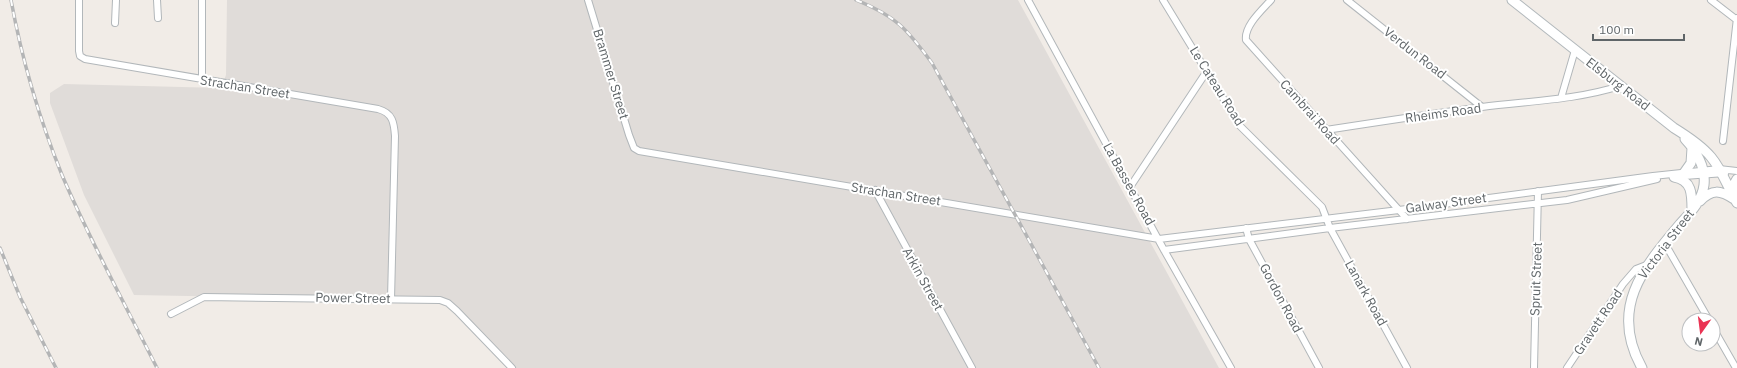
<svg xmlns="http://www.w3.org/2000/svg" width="1737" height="368" font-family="'IBM Plex Sans',sans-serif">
  <rect width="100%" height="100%" fill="#f1ece7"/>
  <!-- industrial -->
  <path fill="#e0dcd9" d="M227 0H1018L1219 368H511L443 301 134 295 84 195 50 103V93L64 84 221 88 226 75Z"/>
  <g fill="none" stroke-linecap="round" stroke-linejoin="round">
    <defs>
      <path id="street" d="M79 0V51L80 56 85 59 378 109C393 113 394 123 395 136L391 299
        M157 0 158 18
        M588 0 629 135 634 148 639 151 1159 239 1399 210 1653 176 1719 169 1737 171
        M1028 0 1164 250 1231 368
        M1163 0 1240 126 1322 207 1330 228 1407 368
        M1271 0C1262 10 1244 26 1246 40L1407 219
        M1347 0 1482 107
        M1711 0 1737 20
        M115 23 116 0
        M202 80V0
        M1561 98 1575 50
        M1326 130C1378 122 1430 114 1482 107 1528 101 1576 100 1620 86
        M1723 141 1737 18
        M1684 176 1725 173
        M1130 187 1207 71
        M875 190 972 368
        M1246 228 1249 239 1319 368
        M1664 242 1709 320
        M1164 250 1330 228 1567 200 1657 179
        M171 314 204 297 440 300 448 303 457 311 512 368
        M1713 328 1736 368
        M1534 368 1538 191
        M1567 368 1623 284 1636 269 1649 264"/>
      <path id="secondary" d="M1512 0 1674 128C1687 136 1701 145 1711 157 1722 170 1728 188 1737 203
        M1684 173 1691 163 1692 148
        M1674 177C1692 180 1692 194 1692 210
        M1733 194V186L1737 179
        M1700 201C1712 189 1720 190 1734 199
        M1642 368C1609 309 1642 269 1680 224 1690 213 1702 201 1704 185 1706 167 1697 152 1685 139"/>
    </defs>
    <!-- street casing -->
    <use href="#street" stroke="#b2b7ba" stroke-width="8"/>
    <!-- secondary casing -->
    <use href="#secondary" stroke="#b3b9bc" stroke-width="11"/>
    <!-- street -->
    <use href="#street" stroke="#fff" stroke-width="6"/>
    <!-- secondary -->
    <use href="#secondary" stroke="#fff" stroke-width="9"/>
    <defs>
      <path id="rail" d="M11 0C22 60 39 118 62 175 90 241 125 304 157 368
        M856 0C896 16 907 29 932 63L1099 368
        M0 248 20 297 56 368"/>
    </defs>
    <!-- rail casing -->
    <use href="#rail" stroke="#b4b5b6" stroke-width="3.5"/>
    <!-- rail -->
    <use href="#rail" stroke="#fff" stroke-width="2" stroke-dasharray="6" stroke-linecap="butt"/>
  </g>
  <g text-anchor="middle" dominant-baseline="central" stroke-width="4" stroke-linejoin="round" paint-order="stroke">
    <!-- street labels -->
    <g font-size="13" fill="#5f6568" stroke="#fff">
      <text transform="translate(1415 53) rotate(38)">Verdun Road</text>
      <text transform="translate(611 74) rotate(73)">Brammer Street</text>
      <text transform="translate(1618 84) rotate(38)">Elsburg Road</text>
      <text transform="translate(1217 86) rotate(58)">Le Cateau Road</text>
      <text transform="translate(245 87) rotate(9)">Strachan Street</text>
      <text transform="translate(1310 112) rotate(48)">Cambrai Road</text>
      <text transform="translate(1443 113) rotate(-8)">Rheims Road</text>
      <text transform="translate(1129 184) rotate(61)">La Bassee Road</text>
      <text transform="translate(896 194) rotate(9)">Strachan Street</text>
      <text transform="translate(1446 203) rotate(-8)">Galway Street</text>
      <text transform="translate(1666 244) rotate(-53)">Victoria Street</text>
      <text transform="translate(923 279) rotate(61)">Arkin Street</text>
      <text transform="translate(1536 279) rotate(-88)">Spruit Street</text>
      <text transform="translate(1366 293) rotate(61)">Lanark Road</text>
      <text transform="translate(353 298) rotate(1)">Power Street</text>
      <text transform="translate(1281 298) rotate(62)">Gordon Road</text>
      <text transform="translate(1598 322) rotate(-56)">Gravett Road</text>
    </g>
  </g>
  <!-- north arrow -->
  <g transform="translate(1701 332) rotate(194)"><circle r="19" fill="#ffffff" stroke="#bfc1c3"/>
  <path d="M0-3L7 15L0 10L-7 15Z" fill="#ea3454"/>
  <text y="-6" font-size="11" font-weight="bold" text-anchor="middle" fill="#5f6568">N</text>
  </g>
  <!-- scale -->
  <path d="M1593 34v6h91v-6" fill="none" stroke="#5f6568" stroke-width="2"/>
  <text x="1599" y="34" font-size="12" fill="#5f6568" stroke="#ffffff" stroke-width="3" paint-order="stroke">100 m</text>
</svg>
